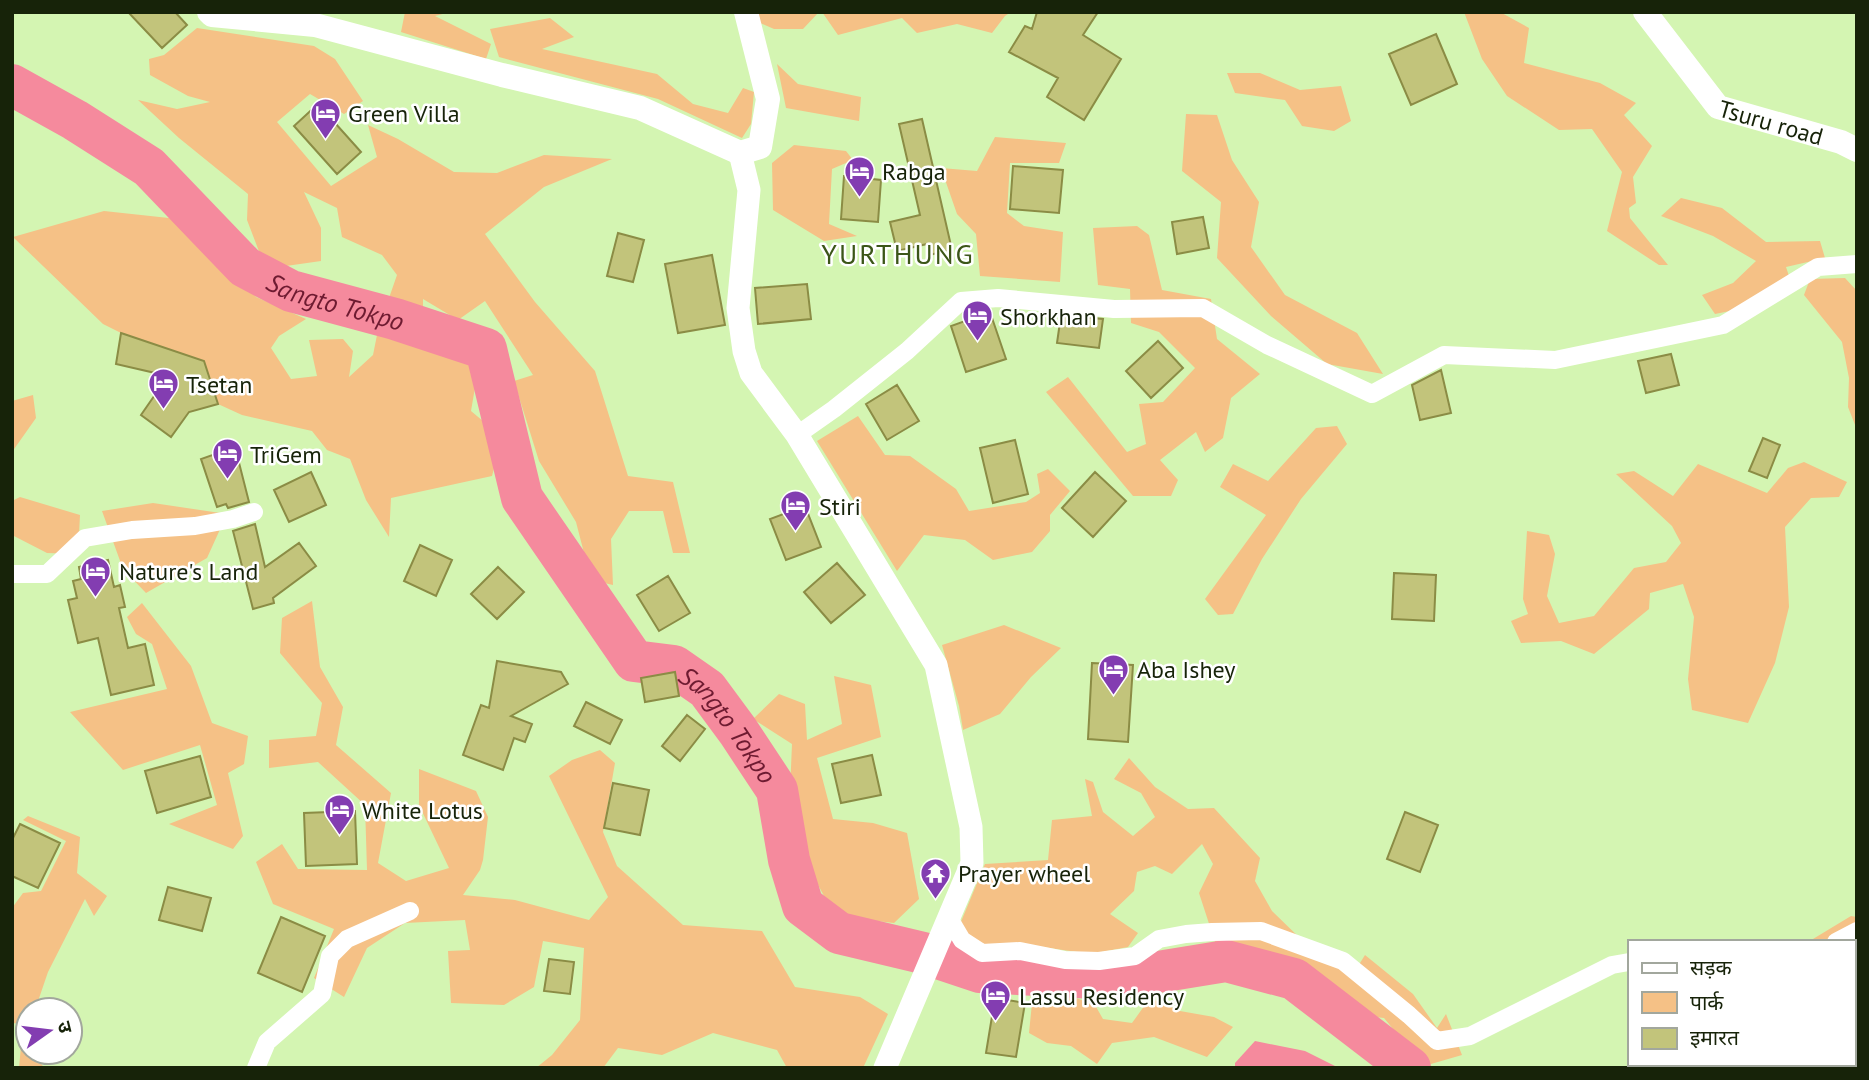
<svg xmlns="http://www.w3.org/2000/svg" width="1869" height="1080" font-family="'PT Sans','Noto Sans Devanagari',sans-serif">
  <rect width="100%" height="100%" fill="#d4f5b2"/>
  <!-- green -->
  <path fill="#f5c186" d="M405 12H450L435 16 491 44 486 59 401 32Z
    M753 12H819L803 29H774L758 22Z
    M822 12H1011L1005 16 992 33 957 24 917 33 902 18 838 35Z
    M1464 12H1500L1529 28 1524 63 1600 83 1636 103 1624 115 1652 146 1633 177 1636 203 1629 208 1630 218 1668 265H1659L1607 231 1622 172 1592 129 1559 130 1507 96 1482 59Z
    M550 18 574 37 542 49 657 74 693 104 728 113 743 88 754 92 751 124 742 138 658 99 499 57 490 29Z
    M197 28 314 46 335 59 363 101 344 114 310 94 277 122 331 186 377 157 368 125 398 139 454 172 497 173 544 155 612 159 544 187 485 234 535 302 595 371 628 476 673 482 690 553H673L663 511H629L611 539 613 585 591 580 576 522 539 461 514 381 533 375 485 301 458 320 423 299V311L389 298 397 275 382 255 342 237 337 208 304 192 321 228V261L286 266 260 254 247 220 248 194 179 138 138 100 177 109 210 102 188 96 150 75 149 59 164 55Z
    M777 64 798 84 861 97 859 121 786 108Z
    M1227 73H1260L1300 90 1341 86 1351 121 1334 131 1302 126 1285 100 1235 93Z
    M1186 114 1217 115 1232 160 1259 202 1251 247 1285 295 1357 333 1383 374 1327 364 1271 316 1217 258 1221 202 1182 171Z
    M995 137 1066 143 1059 163H1010L1007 213 1024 226 1063 232 1060 282 980 276 976 234 957 214 941 168 977 171Z
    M794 145 846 151 853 160 832 169 829 224 857 236 824 241 773 210 772 163Z
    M1681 198 1722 208 1766 242 1820 241 1825 258 1786 267 1790 279 1735 310 1715 314 1702 295 1733 283 1756 261 1713 236 1661 216Z
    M104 211 178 219 229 263 256 297 306 319 279 336 271 348 291 379 317 376 309 340 343 339 353 351 349 377 373 355 378 330 448 346 479 364 471 411 502 437 492 476 391 498 389 537 366 500 350 459 327 450 312 431 242 415 218 404 204 361 121 333 103 324 13 237Z
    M1137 226 1149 235 1162 290 1211 299 1217 339 1260 374 1231 398 1223 438 1205 452 1196 432 1160 460 1178 480 1171 496H1133L1046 392 1068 377 1127 452 1146 444 1139 404 1163 402 1195 368 1159 332 1131 323 1130 289 1098 285 1093 228Z
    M1845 278 1857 291V430L1848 407 1849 378 1842 342 1804 295 1810 279Z
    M33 395 36 418 12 452V401Z
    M858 416 885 455 910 456 956 489 969 511 1026 502 1040 493 1037 474 1048 469 1070 491 1050 515V531L1032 552 993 560 965 540 924 535 897 571 817 441Z
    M1337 426 1347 444 1301 499 1262 559 1233 614 1218 615 1205 599 1266 515 1220 487 1233 464 1268 481 1316 428Z
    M1804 462 1847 482 1839 497 1811 498 1785 527 1789 607 1775 663 1748 723 1692 710 1688 679 1694 617 1683 584 1650 593 1649 609 1594 654 1561 641 1521 643 1511 621 1528 614 1523 599 1527 531 1549 535 1555 554 1547 596 1559 623 1594 616 1634 568 1666 562 1681 543 1672 526 1616 474 1634 471 1673 496 1698 464 1767 493 1788 468Z
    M20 497 80 515 78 554 47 553 12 535V501Z
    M153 503 227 514 207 558 146 593 123 569 102 511Z
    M312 601 320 667 343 707 336 745 391 793 378 863 406 881 449 868 419 805V769L476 791 488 817 483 860 480 870 463 895 515 900 589 920 608 897 549 776 572 760 600 750 615 763 603 832 617 866 683 925 762 931 795 987 860 997 888 1014 863 1068H787L777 1050 713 1033 662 1055 618 1048 603 1068H536L552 1055 580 1020 584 948 543 941 534 987 504 1005 451 1003 448 951 470 950 465 920 405 923 367 948 344 997 314 978 334 929 273 904 256 862 282 844 298 869 367 870 365 805 318 762 269 768V740L316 736 322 703 280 653 282 618Z
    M142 603 191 666 212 723 248 736 244 764 228 773 243 836 233 849 169 824 217 805 200 745 123 770 70 712 167 689 152 644 136 634 127 617Z
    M1004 625 1061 648 1031 677 1000 714 963 730 959 706 942 645Z
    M834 676 871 685 881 737 817 758 833 819 873 823 907 833 919 899 894 923 835 916 805 861 789 815 792 744 753 719 779 694 805 704 807 740 842 724Z
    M1129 758 1155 787 1188 809 1214 808 1260 858 1255 881 1272 911 1308 946 1355 971 1365 955 1413 994 1437 1028 1446 1014 1462 1055 1424 1066 1384 1018 1366 1016 1313 973 1261 952 1216 945 1199 893 1213 864 1202 844 1172 874 1155 866 1137 872 1134 891 1110 914 1138 933 1128 947 1091 954 1028 945 963 950 960 924 985 864 1048 860 1052 820 1092 816 1085 779 1093 782 1103 812 1133 836 1155 817 1141 793 1114 779Z
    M28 816 80 837 77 873 107 896 94 916 85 899 48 972 35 1010H28V1052H36L37 1057 44 1068H19L23 1024 12 1023V908L23 893 41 891 66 841 23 820Z
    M1851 916 1857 917V939L1842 942H1808Z
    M1033 993 1065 994 1095 1005 1103 1019 1132 1023 1150 998 1180 1011 1214 1017 1233 1027 1207 1057 1154 1037 1112 1043 1097 1064 1071 1046 1047 1043 1029 1033Z"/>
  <!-- water -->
  <path fill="#f58a9d" d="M1255 1041 1305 1051 1339 1068H1235V1063Z"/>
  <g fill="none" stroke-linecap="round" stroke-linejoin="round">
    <!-- river -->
    <path stroke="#f58a9d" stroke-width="42" id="s1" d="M12 85 75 120 149 167 245 267 291 291 395 319 486 349 522 498 634 661 674 666 707 689 738 731 777 790 789 860 803 906 839 933 923 953 980 972 1115 979 1226 961 1294 979 1410 1068"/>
  </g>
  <!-- building -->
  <path fill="#c2c47b" stroke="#8b8c45" stroke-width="2" d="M128 12H175L187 25 162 48Z
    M1037 12H1098L1083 35 1121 59 1084 120 1047 97 1058 78 1009 52 1025 26 1032 29Z
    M1436 34 1457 84 1411 105 1389 54Z
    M318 104 361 152 337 174 294 126Z
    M922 119 952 250 929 255 927 244 897 251 890 222 920 215 899 124Z
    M1013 166 1063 170 1059 213 1010 209Z
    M844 176 881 180 878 222 841 219Z
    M1203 217 1209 248 1177 254 1172 222Z
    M618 233 644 240 633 282 607 276Z
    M712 255 725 325 678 333 665 264Z
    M807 284 811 319 758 324 755 288Z
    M990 312 1006 359 966 372 951 326Z
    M1061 315 1103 319 1099 348 1057 343Z
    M121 333 204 361 218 404 189 412 171 437 141 415 168 376 116 364Z
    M1158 341 1183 368 1151 398 1126 371Z
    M1671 354 1679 385 1646 393 1638 361Z
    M1441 370 1451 413 1420 420 1412 385Z
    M897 385 919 421 887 440 866 404Z
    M1763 438 1780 445 1767 478 1749 471Z
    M1015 440 1028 494 993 503 980 448Z
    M235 447 249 502 228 508 226 504 217 507 201 459Z
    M311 472 326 505 289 522 274 490Z
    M1095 472 1126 501 1093 537 1062 508Z
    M805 506 821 547 786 560 770 519Z
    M255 524 265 567 299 543 316 566 273 598 274 603 253 609 233 531Z
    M420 545 452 560 436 596 404 581Z
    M108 560 114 587 120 585 125 607 119 608 128 648 145 644 154 685 111 695 98 638 78 643 68 600 77 598 73 581 81 579 79 567Z
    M837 563 865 595 831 623 804 592Z
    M498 567 524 592 497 619 471 594Z
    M1394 573 1436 575 1434 621 1392 619Z
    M668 576 690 613 659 631 637 595Z
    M497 661 561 672 568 684 511 716 532 724 525 742 514 738 503 770 463 755 481 705 489 708Z
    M1092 663 1133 665 1128 742 1088 739Z
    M675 672 679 696 645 702 641 678Z
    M586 702 622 720 610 744 574 726Z
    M687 715 705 729 680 761 662 746Z
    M872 755 881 795 841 803 832 764Z
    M200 756 211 797 157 813 145 771Z
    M613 783 649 790 640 835 604 828Z
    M355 811 357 864 306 866 304 813Z
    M1405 812 1438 825 1420 872 1387 859Z
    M20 824 60 843 38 888 12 876V840Z
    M168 887 211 898 202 931 159 920Z
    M281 917 325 936 302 992 258 973Z
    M549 959 574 962 570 994 544 991Z
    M995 998 1025 1003 1016 1057 986 1053Z"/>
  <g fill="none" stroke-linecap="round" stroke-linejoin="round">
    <!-- minor -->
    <path stroke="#fff" stroke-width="18" d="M797 435 834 409 907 351 961 301 998 298 1114 309 1203 308 1267 345 1372 394 1444 355 1555 360 1723 325 1818 267 1857 264
      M12 574H47L85 538 132 530 195 526 233 519 254 512
      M949 918 962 940 982 953 1020 951 1065 960 1099 961 1135 956 1159 939 1186 934 1212 932 1261 931 1343 961 1409 1015 1437 1041 1470 1036 1612 965 1629 962
      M1836 942 1857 931
      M256 1068 267 1042 322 994 330 956 347 939 410 911"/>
    <!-- tertiary -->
    <path stroke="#fff" stroke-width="23" d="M740 153 749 190 738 308 744 351 751 373 797 435 936 665 971 827 972 863 885 1068"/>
    <!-- secondary -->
    <g stroke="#fff" stroke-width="24">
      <path d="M209 12 212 15 315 25 502 75 640 108 740 153 760 147 768 99 746 12"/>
      <path id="s2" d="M1645 12 1718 107 1841 142 1857 150"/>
    </g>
  </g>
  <!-- icons -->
  <defs>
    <symbol id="hotel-pin" viewBox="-11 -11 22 30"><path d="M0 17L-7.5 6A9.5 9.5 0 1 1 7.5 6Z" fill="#833db1" stroke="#fff"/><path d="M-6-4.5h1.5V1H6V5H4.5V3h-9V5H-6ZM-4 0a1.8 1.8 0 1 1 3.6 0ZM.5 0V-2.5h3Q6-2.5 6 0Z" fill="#fff"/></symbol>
    <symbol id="temple-pin" viewBox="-11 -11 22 30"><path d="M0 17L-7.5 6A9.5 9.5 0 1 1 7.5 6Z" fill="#833db1" stroke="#fff"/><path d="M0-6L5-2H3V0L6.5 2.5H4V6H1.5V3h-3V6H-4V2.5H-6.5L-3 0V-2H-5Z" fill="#fff"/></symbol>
  </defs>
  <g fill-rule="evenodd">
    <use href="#hotel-pin" x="308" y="96" width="35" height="47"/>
    <use href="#hotel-pin" x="842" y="154" width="35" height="47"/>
    <use href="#hotel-pin" x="960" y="298" width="35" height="47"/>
    <use href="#hotel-pin" x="146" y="366" width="35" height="47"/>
    <use href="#hotel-pin" x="210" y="436" width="35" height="47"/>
    <use href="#hotel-pin" x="778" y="488" width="35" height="47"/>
    <use href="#hotel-pin" x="78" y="554" width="35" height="47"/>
    <use href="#hotel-pin" x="1096" y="652" width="35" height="47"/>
    <use href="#hotel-pin" x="322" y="792" width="35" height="47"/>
    <use href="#temple-pin" x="918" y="856" width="35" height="47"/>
    <use href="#hotel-pin" x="978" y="978" width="35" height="47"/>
  </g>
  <g text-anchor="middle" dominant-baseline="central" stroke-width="5" stroke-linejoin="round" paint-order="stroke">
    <!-- poi labels -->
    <g font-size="24" fill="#172309" stroke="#fff" text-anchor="start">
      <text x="348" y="113">Green Villa</text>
      <text x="882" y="171">Rabga</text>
      <text x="1000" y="316">Shorkhan</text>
      <text x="186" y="384">Tsetan</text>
      <text x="250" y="454">TriGem</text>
      <text x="819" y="506">Stiri</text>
      <text x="119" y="571">Nature's Land</text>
      <text x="1137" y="669">Aba Ishey</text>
      <text x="362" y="810">White Lotus</text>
      <text x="958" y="873">Prayer wheel</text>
      <text x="1019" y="996">Lassu Residency</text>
    </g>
    <!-- street labels -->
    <g font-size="24" fill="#172309" stroke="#fff">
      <text stroke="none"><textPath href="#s2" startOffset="175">Tsuru road</textPath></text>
    </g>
    <!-- water labels -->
    <g font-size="26" font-style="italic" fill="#6e1b31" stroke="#fff">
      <text stroke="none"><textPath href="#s1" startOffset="396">Sangto Tokpo</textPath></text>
      <text stroke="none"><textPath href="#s1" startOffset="1026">Sangto Tokpo</textPath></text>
    </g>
    <!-- quarter labels -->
    <g font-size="28" letter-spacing="2" fill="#3c5618" stroke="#fff">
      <text x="898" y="253">YURTHUNG</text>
    </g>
  </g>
  <!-- border -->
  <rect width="1869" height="1080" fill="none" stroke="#172309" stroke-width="28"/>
  <!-- legend -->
  <rect x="1628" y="940" width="228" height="126" fill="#ffffff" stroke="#a2a79d" stroke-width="2"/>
  <rect x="1642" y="963" width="35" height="10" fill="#ffffff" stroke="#a2a79d" stroke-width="2"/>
  <text x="1690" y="975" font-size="21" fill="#172309">सड़क</text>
  <rect x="1642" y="992" width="35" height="21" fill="#f5c186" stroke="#a2a79d" stroke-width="2"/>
  <text x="1690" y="1010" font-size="21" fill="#172309">पार्क</text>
  <rect x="1642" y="1028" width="35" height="21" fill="#c2c47b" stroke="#a2a79d" stroke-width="2"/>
  <text x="1690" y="1045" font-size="21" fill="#172309">इमारत</text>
  <!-- north arrow -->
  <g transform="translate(49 1031) rotate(76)"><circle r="33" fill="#ffffff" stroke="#a2a79d" stroke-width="2"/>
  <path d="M0-5L12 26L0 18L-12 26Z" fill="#833db1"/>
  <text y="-10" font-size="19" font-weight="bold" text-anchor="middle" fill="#172309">उ</text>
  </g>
</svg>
